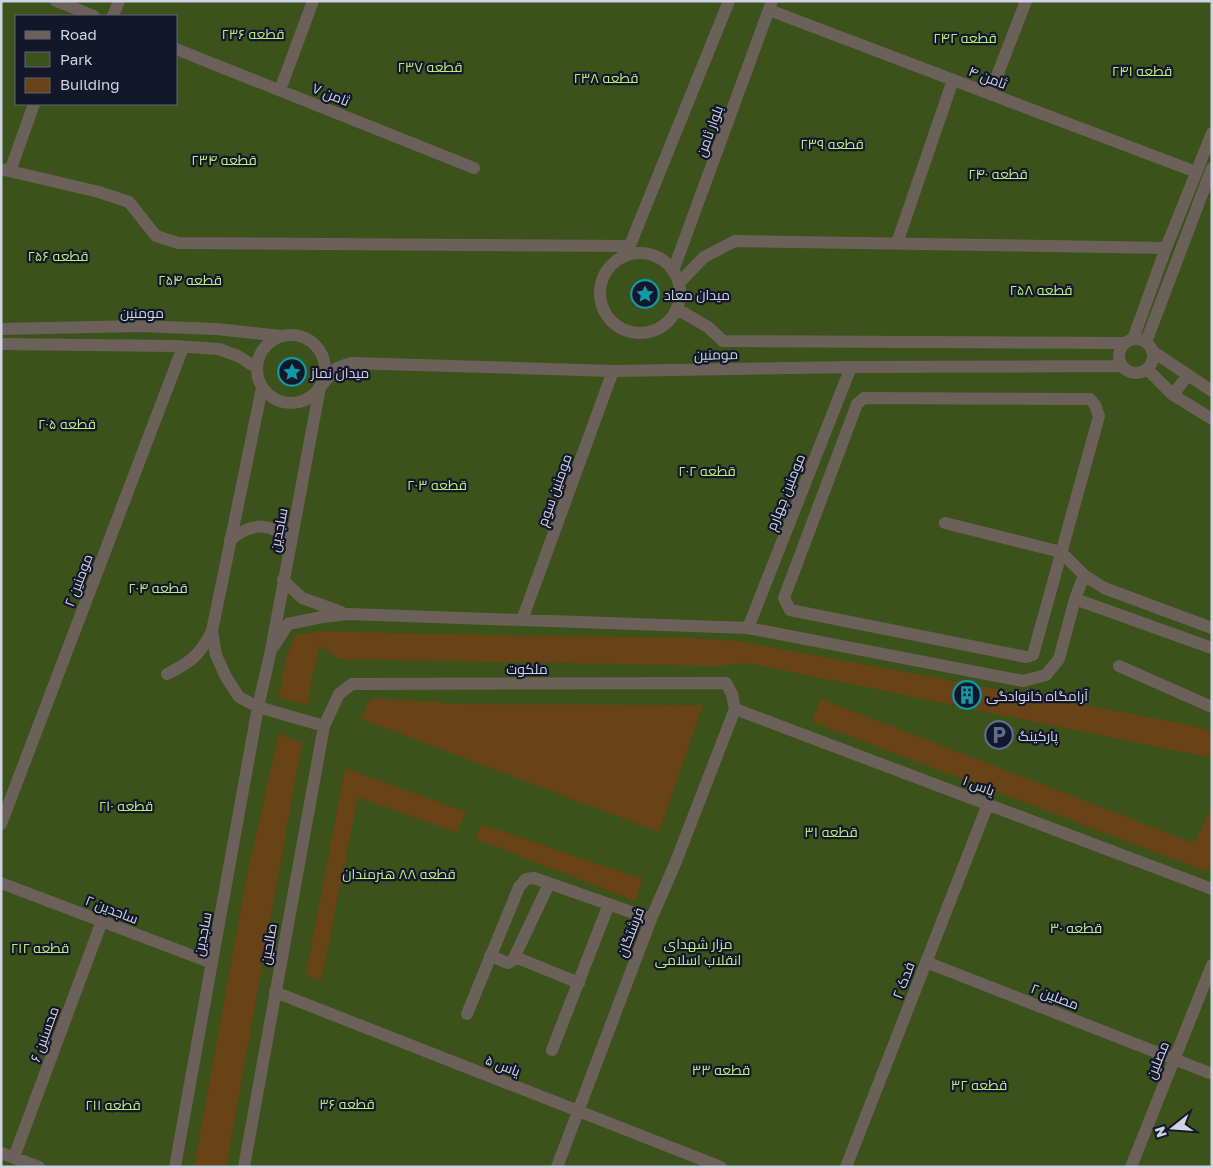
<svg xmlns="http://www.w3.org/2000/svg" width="1213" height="1168" font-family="'Golos Text',Cairo,sans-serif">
  <rect width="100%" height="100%" fill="#1d2036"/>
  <!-- green -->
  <path fill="#3b521a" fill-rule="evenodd" d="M1 1H1212V1167H1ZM16 16H176V104H16Z"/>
  <!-- building -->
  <path fill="#674315" d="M328 631 428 634 689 638 738 641 1185 724 1212 731V758L747 663 718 666 339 659 319 646 307 705 279 698 285 662 295 635Z
    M371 698 459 704 703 705 659 832 361 719Z
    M821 699 1194 843 1212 806V862L1208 872 812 722Z
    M279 733 302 743 226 1167H194L247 875Z
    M345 768 466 812 457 833 358 797 321 981 306 974Z
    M481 824 643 879 635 901 476 839Z"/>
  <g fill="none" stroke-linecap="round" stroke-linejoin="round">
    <!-- minor -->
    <path stroke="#6c615a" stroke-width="12" d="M56 1 94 16
      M769 10 1196 172
      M113 16 119 1
      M176 49 474 168
      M280 90 313 1
      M990 94 1026 1
      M1 169 99 192 129 202 156 236 178 243 630 246
      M10 171 34 104
      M897 243 953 80
      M600 293a40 40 0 1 1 80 0a40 40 0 1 1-80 0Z
      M626 255 729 1
      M673 271 772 1
      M679 283 704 257 735 241 1166 248
      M677 309 708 327 723 341 1123 343
      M1 329 140 326 216 329 282 336
      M257 369a34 34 0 1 1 68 0a34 34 0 1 1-68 0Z
      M1119 356a17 17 0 1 1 34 0a17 17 0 1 1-34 0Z
      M1133 339 1166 248 1212 133
      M1146 342 1212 168
      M1 344 175 346 219 349 238 356 257 368
      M1152 351 1212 391
      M1147 369 1173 395 1212 419
      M1173 395 1187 376
      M864 398 1090 399 1095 405 1099 416 1033 655 1026 657 790 610 784 598 857 404Z
      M945 523 1061 552 1084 575 1104 588 1212 628
      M230 540C252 522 273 521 290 544
      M283 580 302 598 341 612
      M1075 599 1212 648
      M522 620 613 371
      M748 628 851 367
      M212 631 216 655 226 677 239 697 258 707 324 726
      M274 646 288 624 322 617 349 614 748 628 1023 681 1046 675 1059 659 1075 599 1084 575
      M1119 666 1212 707
      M167 674C191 662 200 655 212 631L262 388
      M735 709 1212 889
      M1 824 183 347
      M1 883 212 963
      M490 956 508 963 513 960 549 884
      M515 957 579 983
      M926 962 1212 1074
      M275 992 721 1167
      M467 1014 519 887 526 879 534 878 651 919
      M552 1050 609 904
      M1 1153 39 1167
      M14 1157 102 921
      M175 1167 258 707 271 650 320 387 337 368 351 363 613 371 851 367 1122 366
      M244 1167 324 726 339 694 352 684 726 683 732 694 735 709
      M557 1167 651 919 675 864 735 709
      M846 1167 988 804
      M1131 1167 1212 965"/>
  </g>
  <!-- icons -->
  <defs>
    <symbol id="sight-ring" viewBox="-11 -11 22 22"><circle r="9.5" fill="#14172b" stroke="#0f9aa8" stroke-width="1.5"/><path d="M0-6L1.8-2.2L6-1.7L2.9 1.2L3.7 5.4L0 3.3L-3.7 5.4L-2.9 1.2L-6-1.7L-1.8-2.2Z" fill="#0f9aa8"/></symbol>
    <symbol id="building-ring" viewBox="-11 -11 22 22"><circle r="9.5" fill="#14172b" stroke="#0f9aa8" stroke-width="1.5"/><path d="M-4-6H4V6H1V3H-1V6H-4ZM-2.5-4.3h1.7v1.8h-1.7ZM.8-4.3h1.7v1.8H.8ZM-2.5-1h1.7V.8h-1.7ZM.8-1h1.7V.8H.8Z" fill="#0f9aa8"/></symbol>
    <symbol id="parking-ring" viewBox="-11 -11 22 22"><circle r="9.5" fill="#14172b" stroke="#5c6f8a" stroke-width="1.5"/><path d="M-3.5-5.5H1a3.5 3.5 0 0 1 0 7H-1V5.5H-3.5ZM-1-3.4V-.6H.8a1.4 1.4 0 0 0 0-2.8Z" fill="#5c6f8a"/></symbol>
  </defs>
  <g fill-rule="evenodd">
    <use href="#sight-ring" x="629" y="278" width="32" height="32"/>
    <use href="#sight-ring" x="276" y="356" width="32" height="32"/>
    <use href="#building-ring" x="951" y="679" width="32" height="32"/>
    <use href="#parking-ring" x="983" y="719" width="32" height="32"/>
  </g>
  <g text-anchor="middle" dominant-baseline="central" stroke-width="4.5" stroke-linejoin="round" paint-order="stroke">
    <!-- park labels -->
    <g font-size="14" fill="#bbef76" stroke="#14172b">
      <text x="253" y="33">قطعه ۲۳۶</text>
      <text x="965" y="37">قطعه ۲۴۲</text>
      <text x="430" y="66">قطعه ۲۳۷</text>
      <text x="1142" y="70">قطعه ۲۴۱</text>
      <text x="606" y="77">قطعه ۲۳۸</text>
      <text x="832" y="143">قطعه ۲۳۹</text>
      <text x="224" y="159">قطعه ۲۳۴</text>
      <text x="998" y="173">قطعه ۲۴۰</text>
      <text x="58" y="255">قطعه ۲۵۶</text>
      <text x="190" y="279">قطعه ۲۵۴</text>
      <text x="1041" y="289">قطعه ۲۵۸</text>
      <text x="67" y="423">قطعه ۲۰۵</text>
      <text x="707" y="470">قطعه ۲۰۲</text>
      <text x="437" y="484">قطعه ۲۰۳</text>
      <text x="158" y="587">قطعه ۲۰۴</text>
      <text x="126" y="805">قطعه ۲۱۰</text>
      <text x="831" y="831">قطعه ۳۱</text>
      <text x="399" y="873">قطعه ۸۸ هنرمندان</text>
      <text x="1076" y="927">قطعه ۳۰</text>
      <text x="698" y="943">مزار شهدای<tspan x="698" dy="16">انقلاب اسلامی</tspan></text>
      <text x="40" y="947">قطعه ۲۱۲</text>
      <text x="721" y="1069">قطعه ۳۳</text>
      <text x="979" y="1084">قطعه ۳۲</text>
      <text x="347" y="1103">قطعه ۳۶</text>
      <text x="113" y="1104">قطعه ۲۱۱</text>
    </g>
    <!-- street labels -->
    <g font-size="14" fill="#d0d3e1" stroke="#14172b">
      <text transform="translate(988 77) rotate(21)">ثامن ۴</text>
      <text transform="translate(331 94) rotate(22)">ثامن ۷</text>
      <text transform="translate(709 131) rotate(-70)">بلوار ثامن</text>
      <text x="142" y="312">مومنین</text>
      <text transform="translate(716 354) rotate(-1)">مومنین</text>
      <text transform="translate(554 490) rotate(-70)">مومنین سوم</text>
      <text transform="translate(785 492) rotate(-68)">مومنین چهارم</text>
      <text transform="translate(278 530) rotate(-79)">ساجدین</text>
      <text transform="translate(78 580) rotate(-69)">مومنین ۲</text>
      <text x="527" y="668">ملکوت</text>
      <text transform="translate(979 785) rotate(21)">یاس ۱</text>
      <text transform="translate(112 909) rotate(21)">ساجدین ۲</text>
      <text transform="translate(630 932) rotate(-69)">فرشتگان</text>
      <text transform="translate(202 934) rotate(-79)">ساجدین</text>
      <text transform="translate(268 944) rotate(-80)">صالحین</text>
      <text transform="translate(903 980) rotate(-69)">فدک ۲</text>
      <text transform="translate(1055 996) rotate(21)">مصلین ۲</text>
      <text transform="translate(44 1034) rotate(-70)">محسنین ۶</text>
      <text transform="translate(1157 1060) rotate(-68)">مصلین</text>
      <text transform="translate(503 1065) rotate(21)">یاس ۵</text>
    </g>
    <!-- poi labels -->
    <g font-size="14" fill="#d0d3e1" stroke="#14172b" text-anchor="start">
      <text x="664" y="294">میدان معاد</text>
      <text x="311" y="372">میدان نماز</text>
      <text x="986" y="695">آرامگاه خانوادگی</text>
      <text x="1018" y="735">پارکینگ</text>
    </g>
  </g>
  <!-- border -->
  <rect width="1213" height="1168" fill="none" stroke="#d0d3e1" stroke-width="5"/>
  <!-- legend -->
  <rect x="15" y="15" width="162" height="90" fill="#14172b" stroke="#5f6274"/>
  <rect x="25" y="31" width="25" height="8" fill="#6c615a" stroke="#5f6274"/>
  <text x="60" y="40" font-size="15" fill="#d0d3e1">Road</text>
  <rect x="25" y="52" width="25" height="15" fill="#3b521a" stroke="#5f6274"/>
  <text x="60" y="65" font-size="15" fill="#d0d3e1">Park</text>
  <rect x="25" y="78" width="25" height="15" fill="#674315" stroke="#5f6274"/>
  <text x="60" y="90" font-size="15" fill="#d0d3e1">Building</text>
  <!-- north arrow -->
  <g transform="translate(1173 1128) rotate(253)" stroke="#14172b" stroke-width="4" paint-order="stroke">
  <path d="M0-4L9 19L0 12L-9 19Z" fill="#d0d3e1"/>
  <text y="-8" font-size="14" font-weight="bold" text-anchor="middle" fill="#d0d3e1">N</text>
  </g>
</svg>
